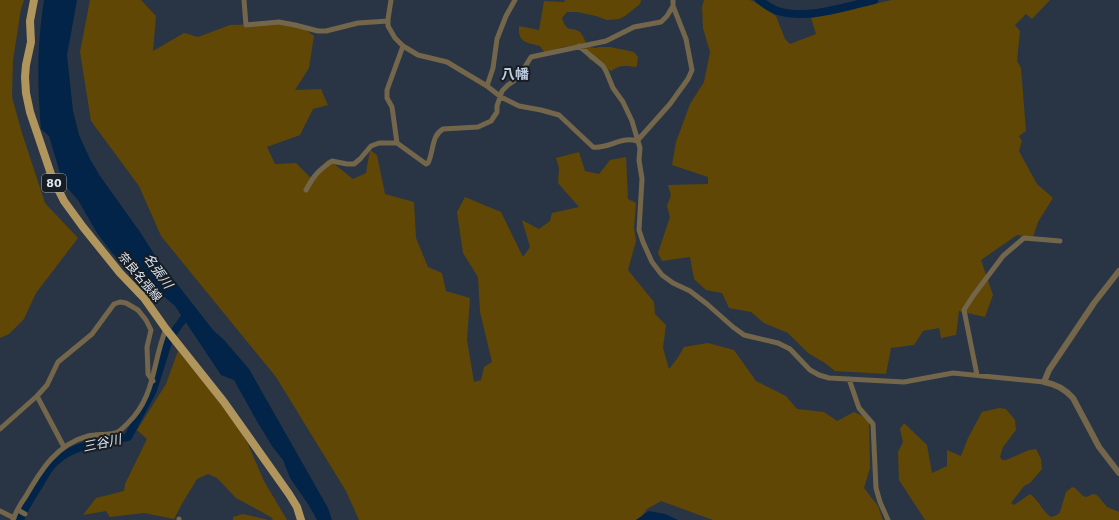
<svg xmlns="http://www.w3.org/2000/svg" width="1119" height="520" font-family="'DejaVu Sans','Noto Sans JP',sans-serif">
  <rect width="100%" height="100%" fill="#293544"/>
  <!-- green -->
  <path fill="#604706" d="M0 0H24L21 9 13 60 12 97 22 133 45 203 78 238 36 293 24 319 9 334 0 338Z
    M90 0H141L156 16 153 51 184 33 198 37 230 25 297 23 314 36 309 68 295 90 321 89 328 105 313 109 300 135 267 147 275 164 296 163 311 178 328 159 353 179 366 173 370 150 377 155 385 194 414 202 416 238 428 267 442 273 446 291 470 298 467 340 474 382 481 380 484 367 492 362 480 312 478 277 463 253 457 212 465 197 501 212 523 257 530 247 522 220 539 229 550 221 552 213 579 207 558 183 559 168 556 158 579 152 585 171 599 174 610 160 626 157 628 199 636 203 634 227 636 241 628 270 654 302 655 314 666 325 663 348 669 369 677 359 684 347 708 343 734 350 756 381 786 396 797 409 824 412 837 421 854 412 869 419 870 468 864 488 878 506 883 520H713L661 501 647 509 641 517 636 520H359L346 491 276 377 161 236 139 186 91 121 80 52Z
    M565 0H641L640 4 625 16 619 19 607 20 596 16 577 12H567L562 18C567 34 572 26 580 32 584 36 585 43 589 47L596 48 599 47H610L634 52 638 57 637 65 636 67C625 66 621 64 611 71L608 69 600 62 590 60C586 56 585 49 581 47 573 42 553 51 544 52L540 46C526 42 518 43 519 26L539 30 544 1 564 2Z
    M704 0H750L758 3 776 16 785 39 790 44 816 34 811 18 892 0H1050L1032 19 1026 14 1015 25 1020 31 1017 61 1021 68 1026 131 1019 136 1022 141 1019 151 1037 184 1053 198 1038 222 1033 237 1017 235 981 260 993 295 985 317 959 311 956 335 941 338 939 328 923 331 914 345 891 348 886 374 835 371 825 363 808 353 788 333 764 323 751 312 729 308 722 293 706 290 694 279 690 257 662 261 658 253 670 217 667 206 671 195 668 185 708 184V177L672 165 676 142 690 104 704 82 710 52 703 28 702 7Z
    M178 351 228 411 248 444 264 481 287 520H273L271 517 236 498 217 478 208 474 197 479 183 502 174 519 144 513 110 517 106 511 83 515 96 498 124 491 125 484 147 439 137 430 166 384Z
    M999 408 1006 409 1015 420 1016 430 1003 447 1000 457 1002 460H1006L1029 450 1036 449 1041 459 1042 469 1030 483 1024 486 1011 503 1014 505 1030 494C1039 500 1042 511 1051 517 1055 516 1058 515 1060 512L1066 492 1072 487 1075 488 1083 496 1086 497 1093 494 1097 495 1107 507 1119 512V520H925L899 480 898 452 903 442 900 429 904 423 927 445 932 473 947 466V450L961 456 968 438 982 412Z
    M243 514 265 519 268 520H233V517Z"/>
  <!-- water -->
  <path fill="#022448" d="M44 0H77L67 55 73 111 79 135 90 159 100 176 140 232 156 257 213 330 224 340 249 369 328 508 332 520H317L308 504 290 478 283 460 272 446 258 423 234 380 221 375 175 306 146 281 126 269 109 249 97 233 78 200 63 183 49 136 41 129C37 83 37 45 44 0Z
    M649 511 665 514 678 520H636Z"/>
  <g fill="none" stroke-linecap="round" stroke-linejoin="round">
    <!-- river -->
    <path stroke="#022448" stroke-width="8" d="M759 0C765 4 771 9 778 11 808 20 844 7 874 0
      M20 520C24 508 31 498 38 487 43 479 48 468 55 462 74 444 103 442 128 437L153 390 169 339 189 311"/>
    <!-- minor -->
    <path stroke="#73664b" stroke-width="5" d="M244 0 246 25 279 22 295 25 318 31H326L358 23 388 21
      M391 0 388 19V26L395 38 403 46 418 55 447 62 487 86 501 97 519 106 541 110 559 115 593 147C609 149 620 136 637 141
      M579 46 603 66 606 71 613 88 623 102 632 121 640 148 639 160 642 179 639 230 643 242 652 262 662 275 673 283 690 291 707 304 733 327 744 335 778 343 790 349 810 370 819 375 829 378 904 382 953 373 1044 382
      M487 86 493 68 497 39 506 16 515 0
      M637 141 670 104 688 79 692 70 686 39 673 6V0
      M397 143 393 114 392 107 387 98V90L403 46
      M306 190C314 175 319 170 332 161L347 164H354L360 159 371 146 379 143H397L426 164 428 163C434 151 431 136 443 129L478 127 491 121 497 112V106L502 91 508 85 518 78 531 57 606 41 634 27 661 22 667 16 673 6
      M977 375 964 310 973 296 1003 256 1024 238 1060 241
      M849 379 859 408 873 424 876 488 880 502 888 520
      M37 396 64 447
      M0 429 37 396 47 385 58 362 92 334 114 304 120 302 126 303 138 310 146 320 151 330 147 347 148 374 153 381
      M18 510 25 514
      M0 511 14 518
      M13 520C16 511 21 503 26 496 41 470 57 444 88 436 97 434 110 435 118 432 121 430 125 426 127 424 156 397 152 362 166 329
      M179 520V519"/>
    <!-- tertiary -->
    <path stroke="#73664b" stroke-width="6" d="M1119 271 1094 303 1049 370 1044 382C1056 384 1065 389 1073 398L1099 447 1119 473"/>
    <!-- primary -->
    <path stroke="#b0955c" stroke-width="8" d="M34 0 30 21 31 42 26 65 25 77 26 93 30 112 52 177 64 201 83 227 120 273 144 298 166 329 224 402 289 494 297 507 301 520"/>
  </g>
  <g text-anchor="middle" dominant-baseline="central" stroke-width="4" stroke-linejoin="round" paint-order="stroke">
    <!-- shield labels -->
    <rect fill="#171d23" stroke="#a2aab2" stroke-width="1" x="42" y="174" width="24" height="18" rx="3"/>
    <g font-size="11" font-weight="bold" fill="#dee6f0">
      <text x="54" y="183">80</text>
    </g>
    <!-- street labels -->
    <g font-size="12" fill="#dee6f0" stroke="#171d23">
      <text transform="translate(140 277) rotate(50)">奈良名張線</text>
    </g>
    <!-- water labels -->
    <g font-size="13" font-style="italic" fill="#d6e3f2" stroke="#171d23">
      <text transform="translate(158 271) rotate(54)">名張川</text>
      <text transform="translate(102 443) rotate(-12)">三谷川</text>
    </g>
    <!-- quarter labels -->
    <g font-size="14" font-weight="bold" fill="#bdccdf" stroke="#171d23">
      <text x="515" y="74">八幡</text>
    </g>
  </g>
</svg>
